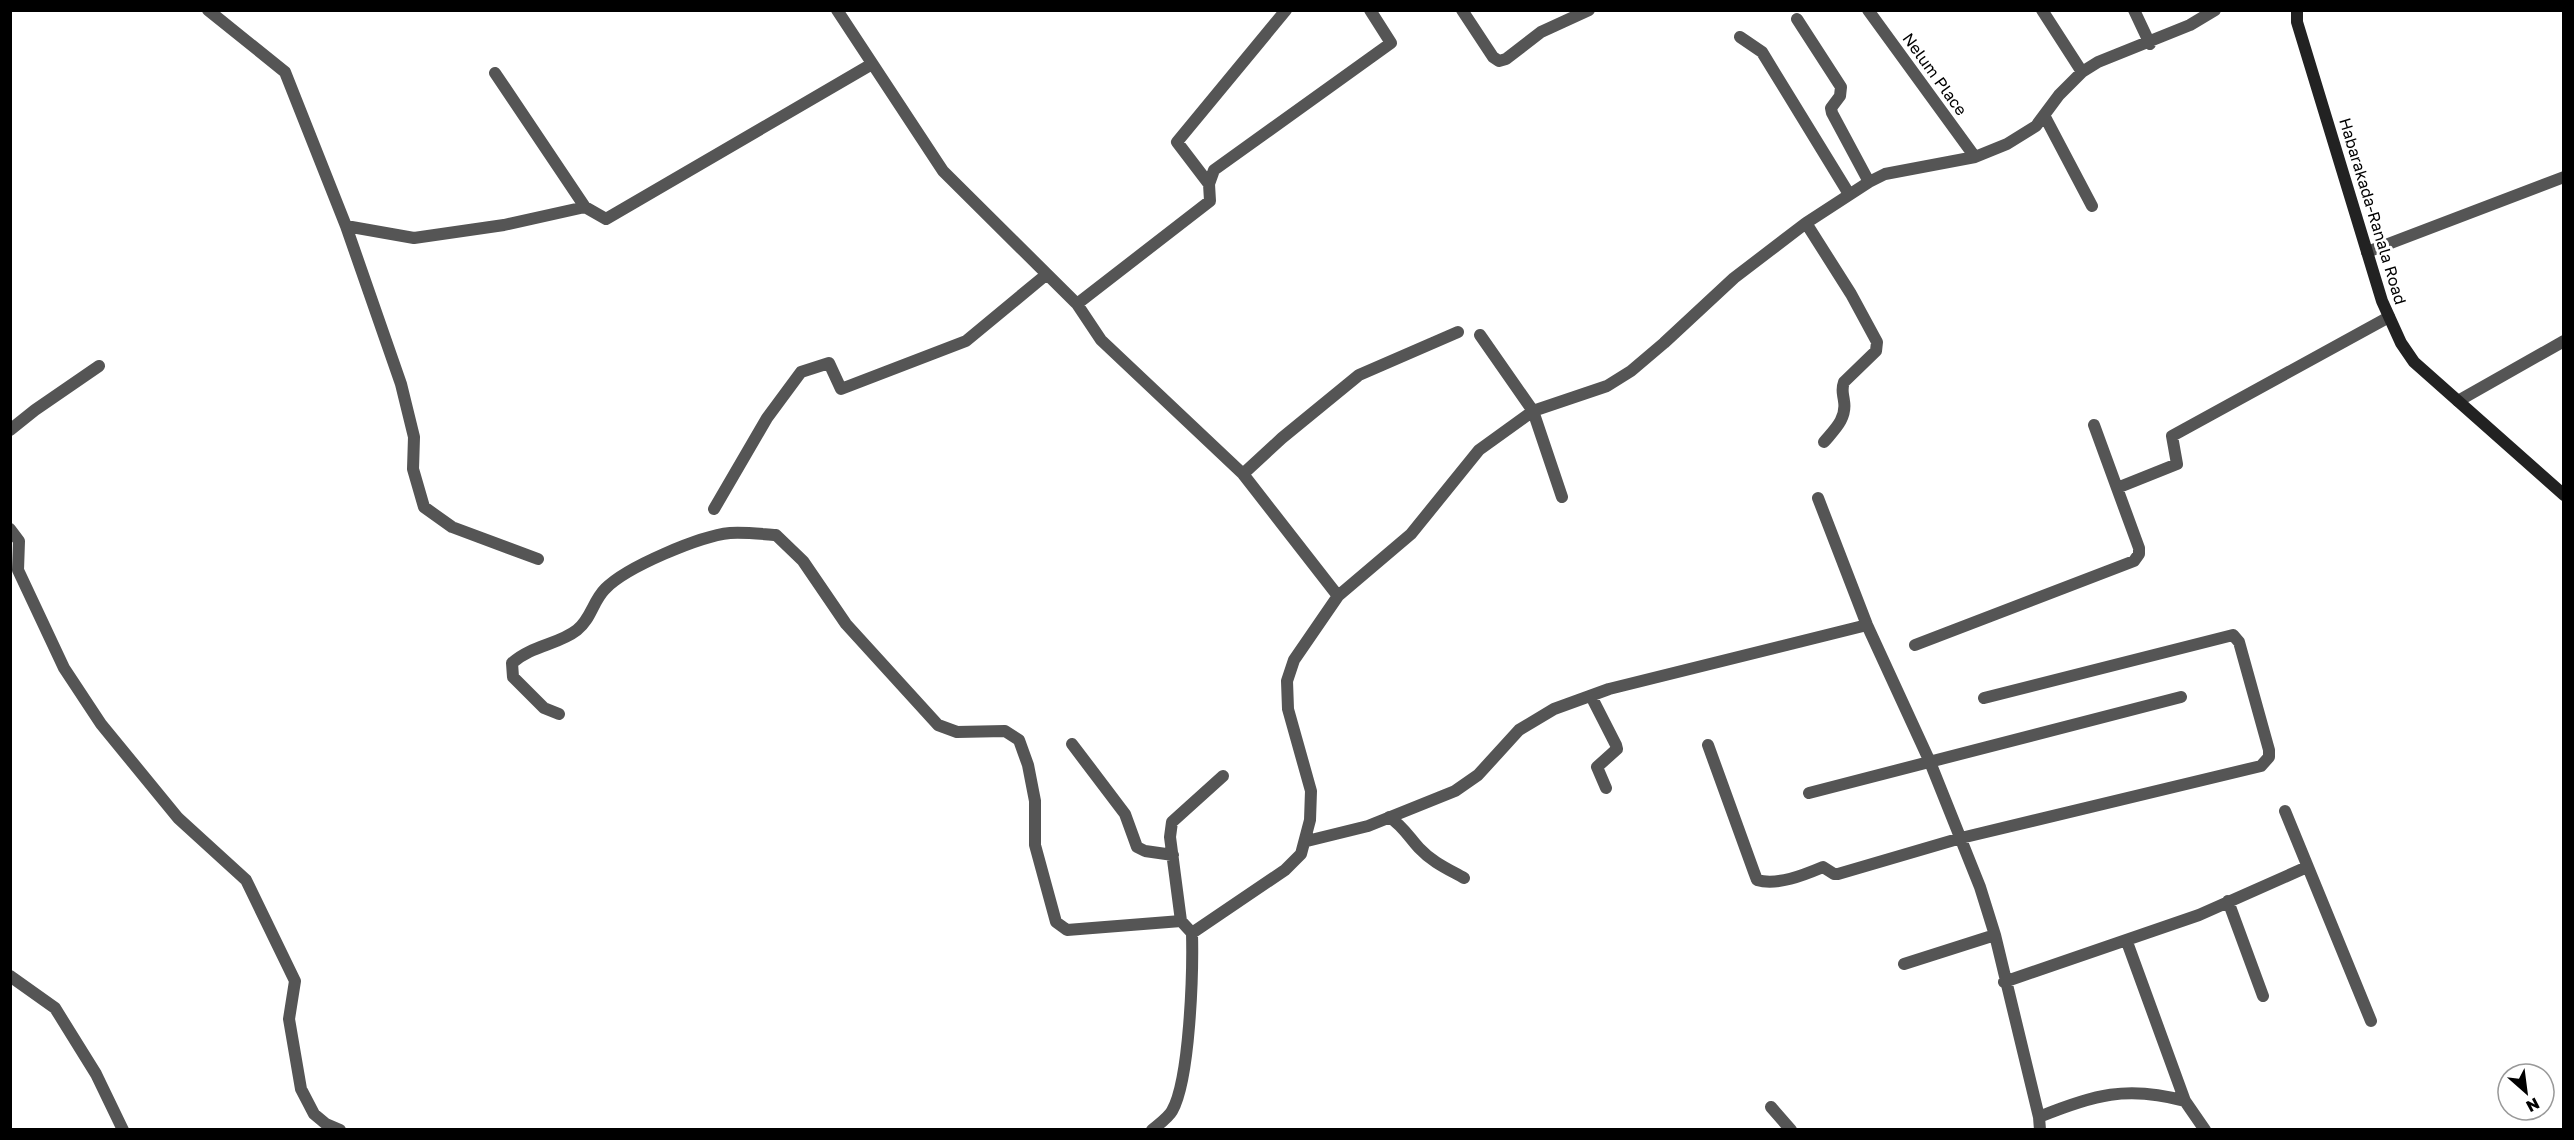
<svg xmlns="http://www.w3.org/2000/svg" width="2574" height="1140" font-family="'Golos Text',sans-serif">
  <rect width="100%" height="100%" fill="#fff"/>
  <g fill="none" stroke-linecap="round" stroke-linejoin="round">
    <!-- street -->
    <path stroke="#555" stroke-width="12" d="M208 10 285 72 346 226 414 238 504 225 585 207
      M837 10 943 171 1077 304 1101 340 1243 474 1338 596
      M1462 10 1493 57 1499 61 1506 59 1541 32 1589 10
      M1868 10 1975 157
      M2042 10 2082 72
      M2134 10 2150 44
      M1797 19 1841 87 1840 96 1831 108 1832 113 1869 182
      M1740 37 1762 52 1849 194
      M495 73 585 207 606 219 872 64
      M2044 115 2092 206
      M1209 184 1177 142 1286 10
      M1806 223 1851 294 1877 342 1876 351 1844 382C1841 390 1843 393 1844 401 1847 419 1834 430 1824 442
      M346 226 401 384 414 437 413 469 424 507 452 527 538 559
      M2367 252 2564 177
      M1077 304 1210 201 1209 184 1214 170 1391 43 1370 10
      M1480 335 1533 411 1562 497
      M2458 401 2564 341
      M2094 425 2117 488
      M10 430 35 410 99 366
      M1243 474 1282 438 1359 375 1458 332
      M1818 498 1867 625 1930 762 1980 887 1995 935 2039 1117
      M714 509 767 418 801 372 829 363 841 389 966 341 1047 274
      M10 529 19 541 18 570 64 668 101 724 178 818 246 880 295 981 289 1019 301 1089 314 1114 326 1124 340 1130
      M1915 645 2134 561 2139 554V548L2117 488 2177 464 2172 436 2389 317
      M1591 696 1616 745 1617 749 1597 767 1606 788
      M559 714 544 708 513 677 512 663C532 645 558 645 577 630 591 619 593 601 605 589 626 567 700 536 730 533 745 532 761 534 776 535L803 561 846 624 938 725 957 732 1005 731 1019 740 1028 765 1035 801V845L1056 922 1067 930 1181 921 1192 933
      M1072 744 1125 814 1137 847 1145 851 1173 855
      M1708 745 1754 872 1757 880C1777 886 1804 875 1823 867L1834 874H1838L1961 838 2261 766 2269 757V750L2239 642 2233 635 1984 698
      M1809 793 2181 697
      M2285 811 2371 1021
      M1389 817C1402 825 1409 837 1419 848 1432 862 1448 869 1464 878
      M1307 841 1368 826 1455 791 1478 775 1519 730 1554 709 1609 689 1867 625
      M2228 901 2263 996
      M1181 921 1170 837 1172 822 1223 776
      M2127 942 2185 1101
      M1904 964 1995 935
      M10 976 55 1008 96 1074 123 1130
      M2004 982 2199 915 2307 867
      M1771 1107 1791 1130
      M1152 1130C1159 1124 1168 1118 1172 1111 1190 1080 1193 972 1192 933L1285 870 1301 854 1310 820 1311 791 1288 709 1287 681 1294 660 1338 596 1411 534 1479 450 1533 411 1607 386 1631 371 1664 343 1734 278 1806 223 1869 182 1885 174 1975 157 2007 144 2036 126 2059 95 2082 72 2098 62 2190 25 2215 10
      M2040 1130 2039 1117C2093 1095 2127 1085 2185 1101L2205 1130"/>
    <!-- secondary -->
    <path stroke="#222" stroke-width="12" d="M2297 10V22L2382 301 2401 343 2414 362 2564 495"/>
  </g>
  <g text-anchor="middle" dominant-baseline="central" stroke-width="6" stroke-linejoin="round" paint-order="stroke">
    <!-- street labels -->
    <g font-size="16" fill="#000" stroke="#fff">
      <text transform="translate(1935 74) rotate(54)">Nelum Place</text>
      <text transform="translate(2373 211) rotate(73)">Habarakada-Ranala Road</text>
    </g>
  </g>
  <!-- border -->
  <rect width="2574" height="1140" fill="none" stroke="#000000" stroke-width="24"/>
  <!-- north arrow -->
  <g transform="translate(2526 1092) rotate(152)"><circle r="28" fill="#ffffff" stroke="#999999" stroke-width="1.5"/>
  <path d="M0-4.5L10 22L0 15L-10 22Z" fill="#000000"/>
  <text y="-9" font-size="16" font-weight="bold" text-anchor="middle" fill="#000000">N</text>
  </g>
</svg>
